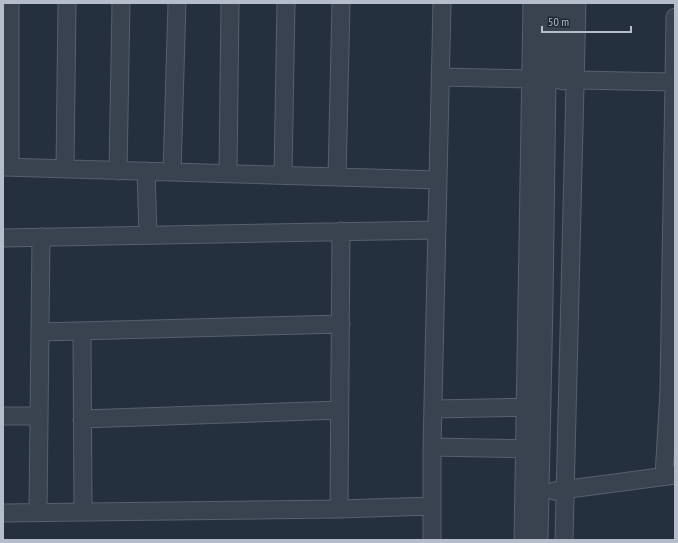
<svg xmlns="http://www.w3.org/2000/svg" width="678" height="543" font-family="'PT Sans Narrow',sans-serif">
  <rect width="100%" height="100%" fill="#25303f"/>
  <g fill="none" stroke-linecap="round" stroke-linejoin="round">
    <defs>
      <path id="minor" d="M440 77 673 82
        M563 81V3
        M3 167 438 180
        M10 167V3
        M65 169 67 3
        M118 171 121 3
        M146 171 148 235
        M172 172 177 3
        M228 174 230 3
        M283 175 286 3
        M337 177 341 3
        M3 238 437 230
        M82 331 83 511
        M40 332 341 324
        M433 409 537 407
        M3 416H38
        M82 419 340 410
        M432 447 535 449
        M664 476 669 390 675 17
        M554 491 675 475
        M339 509 341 231
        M38 512 41 237
        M3 513 339 509 432 506
        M432 540V447L442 3
        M523 540 532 3
        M539 540 544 302 548 3
        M564 540 577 3"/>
    </defs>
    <!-- minor casing -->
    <use href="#minor" stroke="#57606d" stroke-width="19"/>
    <!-- minor -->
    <use href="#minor" stroke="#39424f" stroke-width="17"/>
  </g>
  <!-- border -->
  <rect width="678" height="543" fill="none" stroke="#b5bdca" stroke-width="8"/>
  <!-- scale -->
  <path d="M542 26v6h89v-6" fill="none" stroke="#b5bdca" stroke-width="2"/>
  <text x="548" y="26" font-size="12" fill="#b5bdca" stroke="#1e2734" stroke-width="3" paint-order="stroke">50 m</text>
</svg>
